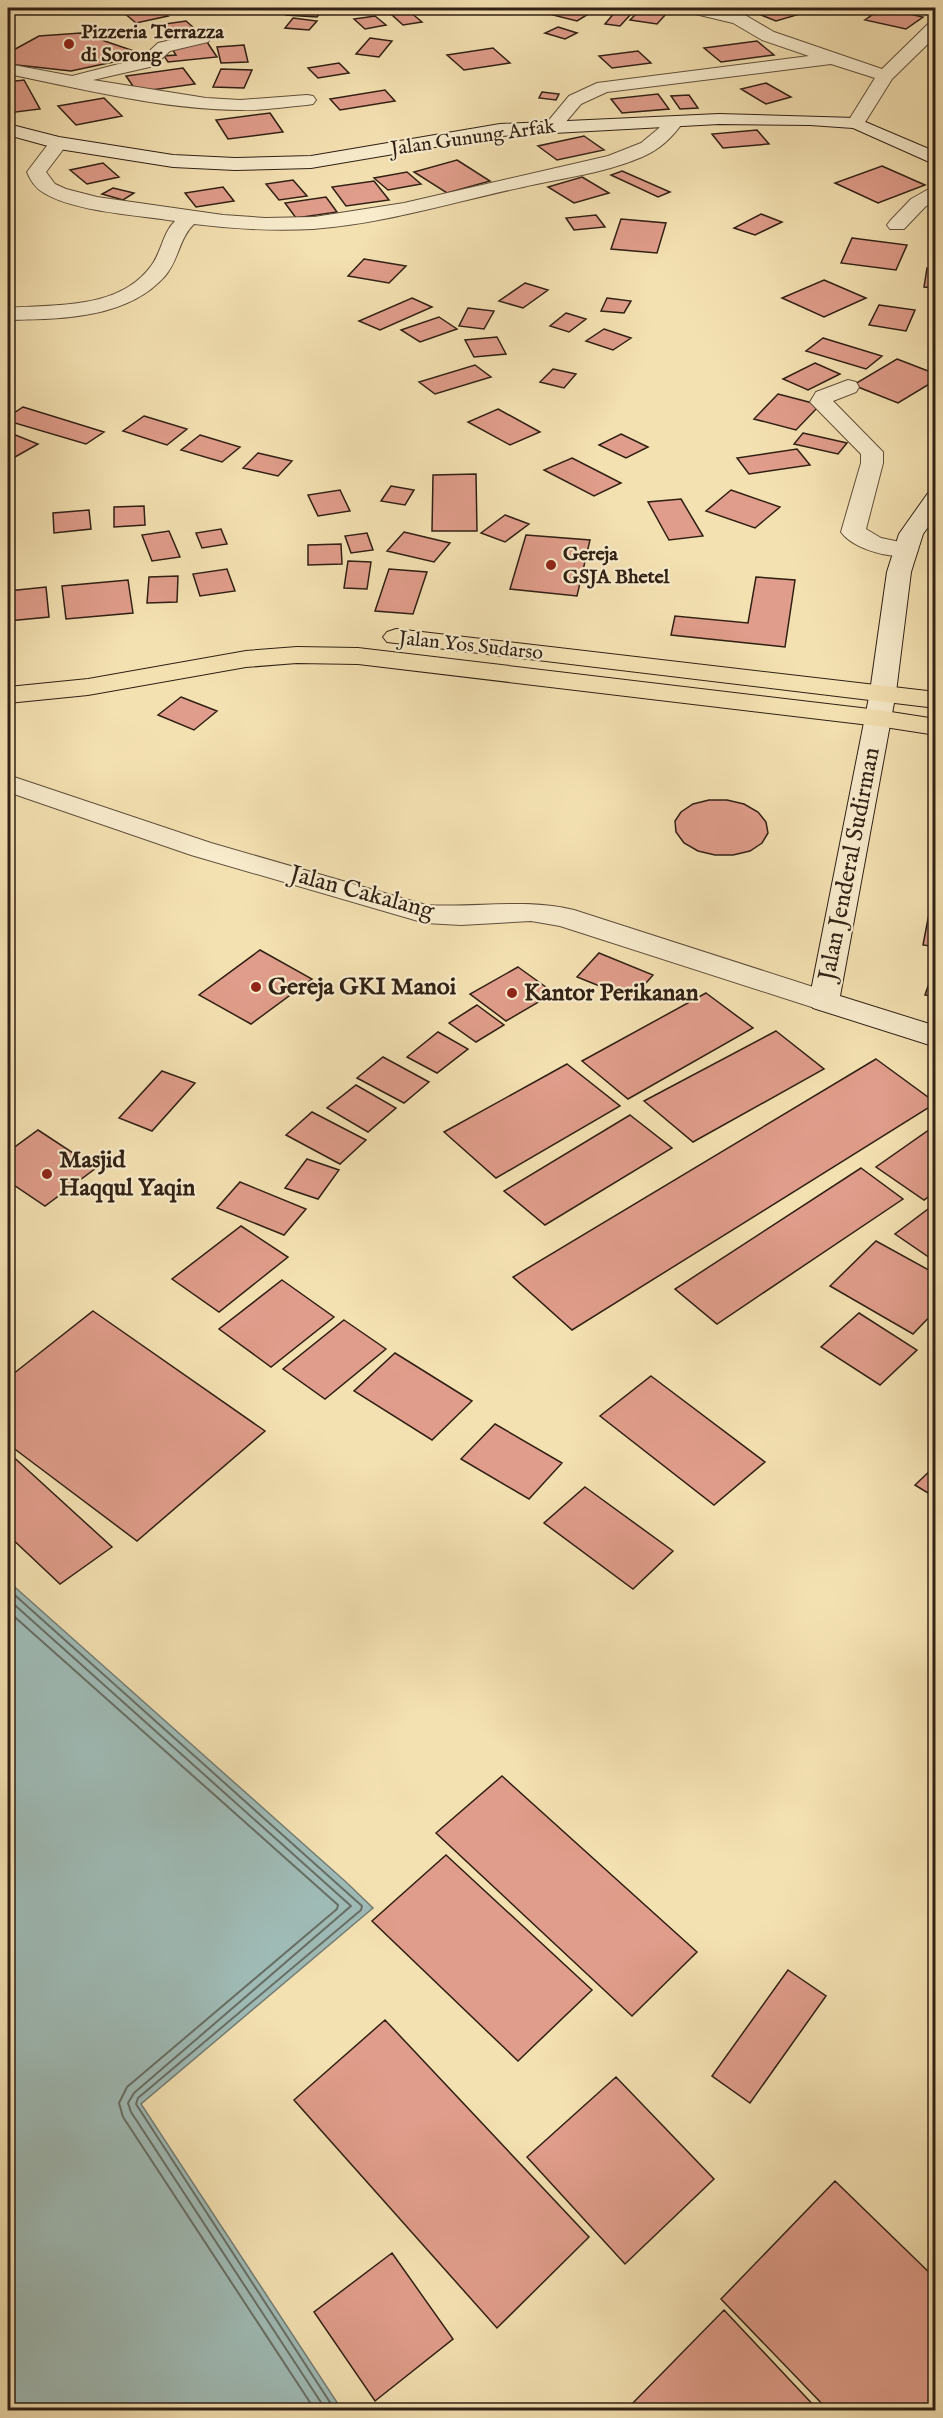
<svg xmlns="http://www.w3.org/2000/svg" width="943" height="2418" font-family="'IM FELL English',serif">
  <rect width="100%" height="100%" fill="#f4e1b2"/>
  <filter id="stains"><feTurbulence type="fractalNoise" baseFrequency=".00333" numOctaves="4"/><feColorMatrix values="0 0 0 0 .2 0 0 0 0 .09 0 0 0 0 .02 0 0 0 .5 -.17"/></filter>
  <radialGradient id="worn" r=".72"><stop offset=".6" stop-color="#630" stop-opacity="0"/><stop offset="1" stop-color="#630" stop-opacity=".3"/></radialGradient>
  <!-- water -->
  <path fill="#9fbbb6" stroke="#737d75" stroke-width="1.5" d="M8 1581 346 1882 373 1908 141 2104 342 2410H8Z"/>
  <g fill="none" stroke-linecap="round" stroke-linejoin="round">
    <!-- shore -->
    <path stroke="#686e65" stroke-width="2" d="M8 1589 362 1906 361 1910 138 2098 136 2104 335 2410
      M8 1599 351 1906 134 2093 128 2103 131 2112 326 2410
      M8 1611 338 1905 337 1909 127 2087 119 2103 123 2117 315 2410"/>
  </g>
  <!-- building -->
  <path fill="#e09d8b" stroke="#302014" stroke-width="1.5" d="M149 8H157L168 16 136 23 123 12Z
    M291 8H296L323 10 317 17 286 15Z
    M566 8 590 13 577 21 553 15Z
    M763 8H784L800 14 776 21 751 11Z
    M882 8 923 17 906 29 865 20Z
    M640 10 666 14 657 24 630 20Z
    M410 12 422 22 403 25 391 14Z
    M615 12 631 14 620 26 605 24Z
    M375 16 386 25 365 29 354 19Z
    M293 18 317 21 309 30 285 28Z
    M186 21 194 28 172 31 165 24Z
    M558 27 577 33 565 39 545 33Z
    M81 33 146 55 71 71 8 64V53L39 36Z
    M370 38 392 41 379 57 356 54Z
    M757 41 774 55 721 62 704 48Z
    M207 42 217 57 168 62 164 56 176 55 170 46Z
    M244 45 248 62 221 63 217 47Z
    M493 48 510 63 464 70 447 55Z
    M638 51 651 63 612 68 599 56Z
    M339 63 349 73 318 78 308 68Z
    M183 68 195 84 137 92 126 76Z
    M221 69 252 70 244 88 213 87Z
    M24 80 40 109 8 113V82Z
    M766 83 791 97 766 104 741 89Z
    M385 90 395 101 340 110 330 99Z
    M542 92 559 94 556 100 539 98Z
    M658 94 669 109 622 113 611 99Z
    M689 95 698 108 680 109 671 96Z
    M104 98 122 116 76 125 58 106Z
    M270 113 283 132 228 139 216 120Z
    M757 130 769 144 723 148 712 134Z
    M584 136 604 150 557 160 538 146Z
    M457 160 490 181 447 193 414 172Z
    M103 163 119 177 87 184 70 170Z
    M882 166 925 185 878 203 835 183Z
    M622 171 670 192 658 197 611 175Z
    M407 172 421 184 388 190 374 178Z
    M582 177 609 193 574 203 548 187Z
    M293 180 307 196 279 200 266 184Z
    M374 181 389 200 346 206 332 187Z
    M223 187 234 201 196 207 185 193Z
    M113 188 134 193 123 200 102 194Z
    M326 197 337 212 296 218 285 203Z
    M761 214 782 222 755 235 734 228Z
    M596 215 605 227 574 230 566 218Z
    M621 219 666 223 657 253 611 249Z
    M852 238 907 245 896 270 841 263Z
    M364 259 406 266 389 283 348 276Z
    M927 268 936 269V288L924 287Z
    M824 280 866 298 824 317 782 298Z
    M525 283 548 290 523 308 499 301Z
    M412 298 432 307 380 330 359 321Z
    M607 298 631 301 624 313 601 311Z
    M879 305 915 310 906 331 869 325Z
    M468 308 494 311 484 329 459 326Z
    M566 313 586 319 569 332 550 326Z
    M439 317 457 329 420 342 401 330Z
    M604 329 631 338 613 350 586 341Z
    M497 337 506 354 474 357 465 340Z
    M823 338 882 356 866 369 806 351Z
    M897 359 936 374V380L898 403 853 385Z
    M815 363 840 374 808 390 783 379Z
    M475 365 491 377 435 394 419 382Z
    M553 369 576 374 564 388 540 382Z
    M778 394 820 405 796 430 754 419Z
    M23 407 104 432 86 444 8 421V417Z
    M498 409 540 432 510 445 468 422Z
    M144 416 187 429 167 445 123 431Z
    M8 432 38 444 8 461Z
    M803 433 847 443 838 454 794 444Z
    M621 434 648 447 626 458 599 445Z
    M200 435 240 447 222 462 181 450Z
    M797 449 810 465 749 474 737 458Z
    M258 453 292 461 278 476 243 468Z
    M572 458 621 483 594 496 544 470Z
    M476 474 477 531H432L433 475Z
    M391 486 414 490 405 505 381 501Z
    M340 490 350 511 318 516 308 495Z
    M731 490 780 507 755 528 706 511Z
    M681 499 703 536 669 540 648 502Z
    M144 506 145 525 114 527V507Z
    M89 510 91 529 54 533 53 513Z
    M505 515 529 524 505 542 481 533Z
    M221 529 227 544 202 548 196 533Z
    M169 531 180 557 152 561 142 535Z
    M404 532 450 543 434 562 387 551Z
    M367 533 373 550 351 553 345 536Z
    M526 535 590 540 577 596 510 589Z
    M341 544 342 564 308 565V545Z
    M348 561 371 562 367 589 344 588Z
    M227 569 235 591 200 596 193 574Z
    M389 569 427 572 413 614 375 611Z
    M178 576 177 602 147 603 149 577Z
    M756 577 795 580 785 647 671 635 675 616 748 623Z
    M128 580 133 613 66 619 62 586Z
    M46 587 49 617 8 621V591Z
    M181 697 217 711 194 730 158 715Z
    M709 800H727L744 804 758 812 766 822 768 833 762 843 750 851 733 855H715L698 851 684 843 676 832 675 821 681 812 693 804Z
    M936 877V947L923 945Z
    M260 950 312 979 251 1024 199 995Z
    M599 953 653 975 632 999 577 977Z
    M936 963V997L925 995Z
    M518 967 554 993 506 1021 470 994Z
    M706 993 753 1028 628 1099 582 1061Z
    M477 1005 504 1025 476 1042 449 1023Z
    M776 1031 824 1069 693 1142 644 1101Z
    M438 1032 468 1049 437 1073 407 1057Z
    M383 1057 429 1082 404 1103 357 1078Z
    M876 1059 936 1103 572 1330 513 1277Z
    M567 1064 620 1106 496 1178 444 1132Z
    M162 1071 195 1083 152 1131 119 1118Z
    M356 1085 396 1108 368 1132 327 1108Z
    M312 1112 366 1140 340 1164 286 1135Z
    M630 1115 672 1148 545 1225 504 1191Z
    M936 1125V1191L924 1200 876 1167Z
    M38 1130 96 1168 45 1206 8 1181V1152Z
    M307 1159 339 1170 318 1199 285 1188Z
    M861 1168 903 1199 717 1324 675 1289Z
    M240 1182 306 1209 284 1235 217 1208Z
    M936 1203V1262L895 1234Z
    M241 1226 288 1257 219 1312 172 1279Z
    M876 1241 936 1274V1310L913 1334 830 1286Z
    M282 1280 334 1317 271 1367 219 1329Z
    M93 1311 265 1431 137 1541 8 1444V1378Z
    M859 1313 917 1350 880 1385 821 1347Z
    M344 1320 386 1349 325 1399 283 1369Z
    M395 1353 472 1401 432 1440 354 1391Z
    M651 1376 765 1462 714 1505 600 1416Z
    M495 1424 562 1463 529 1499 461 1459Z
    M8 1452 112 1547 60 1584 8 1535Z
    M936 1465V1498L915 1485Z
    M585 1487 673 1551 633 1589 544 1523Z
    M502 1776 697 1952 632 2016 436 1833Z
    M446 1855 592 1990 518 2061 372 1921Z
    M788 1970 826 1996 750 2103 712 2076Z
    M385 2020 589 2237 497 2328 294 2100Z
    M616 2077 714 2179 625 2264 527 2157Z
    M835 2181 936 2279V2410H828L721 2299Z
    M392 2253 453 2339 375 2401 314 2312Z
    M724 2310 818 2410H626Z"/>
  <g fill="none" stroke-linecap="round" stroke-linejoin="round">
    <defs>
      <path id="street" d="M685 8H712L745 15 774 32 882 69 930 22 936 21V36L892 79 862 127H850L847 123 875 78 831 64 607 92 581 104 559 130H547L544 126 569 96 597 83 809 56 762 40 733 23 687 12Z
        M202 33 208 34 211 38 208 42 170 51 154 66 93 80 206 98 240 100 307 95 313 96 316 100 313 104 307 105C284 107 261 111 238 110 162 109 82 89 8 74V64L72 76 142 58 158 43Z
        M674 117 680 118 683 122C673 137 659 150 642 157 605 173 562 178 523 187 453 202 384 224 313 229 273 231 234 229 194 224 179 238 179 260 165 276 127 319 60 319 8 320V308C55 304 119 310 151 266 162 252 162 234 175 221 138 215 75 212 44 193 35 188 31 181 27 172L52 139H66L68 143 46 172 55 184 66 189 97 197 223 215 265 218 314 217 404 203 608 156 641 143 658 129 668 118Z
        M936 185V200L925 207 904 229H890L887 225 890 221 911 199Z
        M848 380 856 382 859 387 856 392 833 401 883 452V463L866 529 881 538 915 545 918 550 915 555C894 560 854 550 841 532L861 463V454L810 402 816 392Z
        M8 775 211 843 426 905C476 908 526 898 574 910L835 994 839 1001 835 1008 824 1011 560 926 531 921 461 925 425 923 191 855 8 792Z"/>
      <path id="secondary" d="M719 114 856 118 936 152V165L853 128 810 125 719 124 500 136 311 168 235 170 173 167 59 149 8 135V124L59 137 173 155 235 158 311 156 500 124Z
        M936 491V516L923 534 911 572 896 692 840 996 936 1026V1047L813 1008 809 1001 870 692 887 572 899 534 928 493Z"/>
      <path id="highway" d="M396 629 936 692V708L387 642 383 637 387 632Z
        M297 647 358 648 878 710 936 719V735L878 726 358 664 297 663 246 667 88 695 8 703V687L88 679 246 651Z"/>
    </defs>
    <!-- street casing -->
    <use href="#street" stroke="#61503c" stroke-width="2"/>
    <!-- secondary casing -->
    <use href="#secondary" stroke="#302014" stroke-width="2"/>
    <!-- highway casing -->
    <use href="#highway" stroke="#302014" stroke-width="2"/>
    <!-- street -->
    <use href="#street" fill="#f8eccd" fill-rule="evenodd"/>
    <!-- secondary -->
    <use href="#secondary" fill="#f8eccd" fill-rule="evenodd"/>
    <!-- highway -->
    <use href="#highway" fill="#f4e1b2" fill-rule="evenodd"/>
  </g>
  <!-- markers -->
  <g fill="#8f2418" stroke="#f8eccd" stroke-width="2">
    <circle cx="69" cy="44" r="6"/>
    <circle cx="551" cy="565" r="6"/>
    <circle cx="256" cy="987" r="6"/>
    <circle cx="512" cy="993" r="6"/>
    <circle cx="47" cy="1174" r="6"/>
  </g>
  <g text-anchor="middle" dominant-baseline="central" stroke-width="4.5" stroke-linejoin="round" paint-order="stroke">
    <!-- far-poi labels -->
    <g font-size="20" font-weight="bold" fill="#302014" stroke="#f8eccd" text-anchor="start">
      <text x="81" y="32">Pizzeria Terrazza<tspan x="81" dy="23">di Sorong</tspan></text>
      <text x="563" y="554">Gereja<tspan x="563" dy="23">GSJA Bhetel</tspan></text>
    </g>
    <!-- far-street labels -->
    <g font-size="20" fill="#302014" stroke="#f8eccd">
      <text transform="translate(473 138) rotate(-8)">Jalan Gunung Arfak</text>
      <text transform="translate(471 646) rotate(6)">Jalan Yos Sudarso</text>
    </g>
    <!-- street labels -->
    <g font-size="24" fill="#302014" stroke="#f8eccd">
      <text transform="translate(850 864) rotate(-79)">Jalan Jenderal Sudirman</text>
      <text transform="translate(362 893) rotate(15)">Jalan Cakalang</text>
    </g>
    <!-- poi labels -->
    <g font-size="24" font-weight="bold" fill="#302014" stroke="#f8eccd" text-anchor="start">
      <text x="268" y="987">Gereja GKI Manoi</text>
      <text x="524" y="993">Kantor Perikanan</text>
      <text x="59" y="1160">Masjid<tspan x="59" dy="28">Haqqul Yaqin</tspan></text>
    </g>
  </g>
  <!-- margin -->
  <rect width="943" height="2418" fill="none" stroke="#f4e1b2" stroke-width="30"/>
  <rect x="9" y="9" width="925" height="2400" fill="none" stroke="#302014" stroke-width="3"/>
  <rect x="15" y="15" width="913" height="2388" fill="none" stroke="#302014" stroke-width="1.5"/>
  <rect width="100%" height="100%" filter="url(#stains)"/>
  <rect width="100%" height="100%" fill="url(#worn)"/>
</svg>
